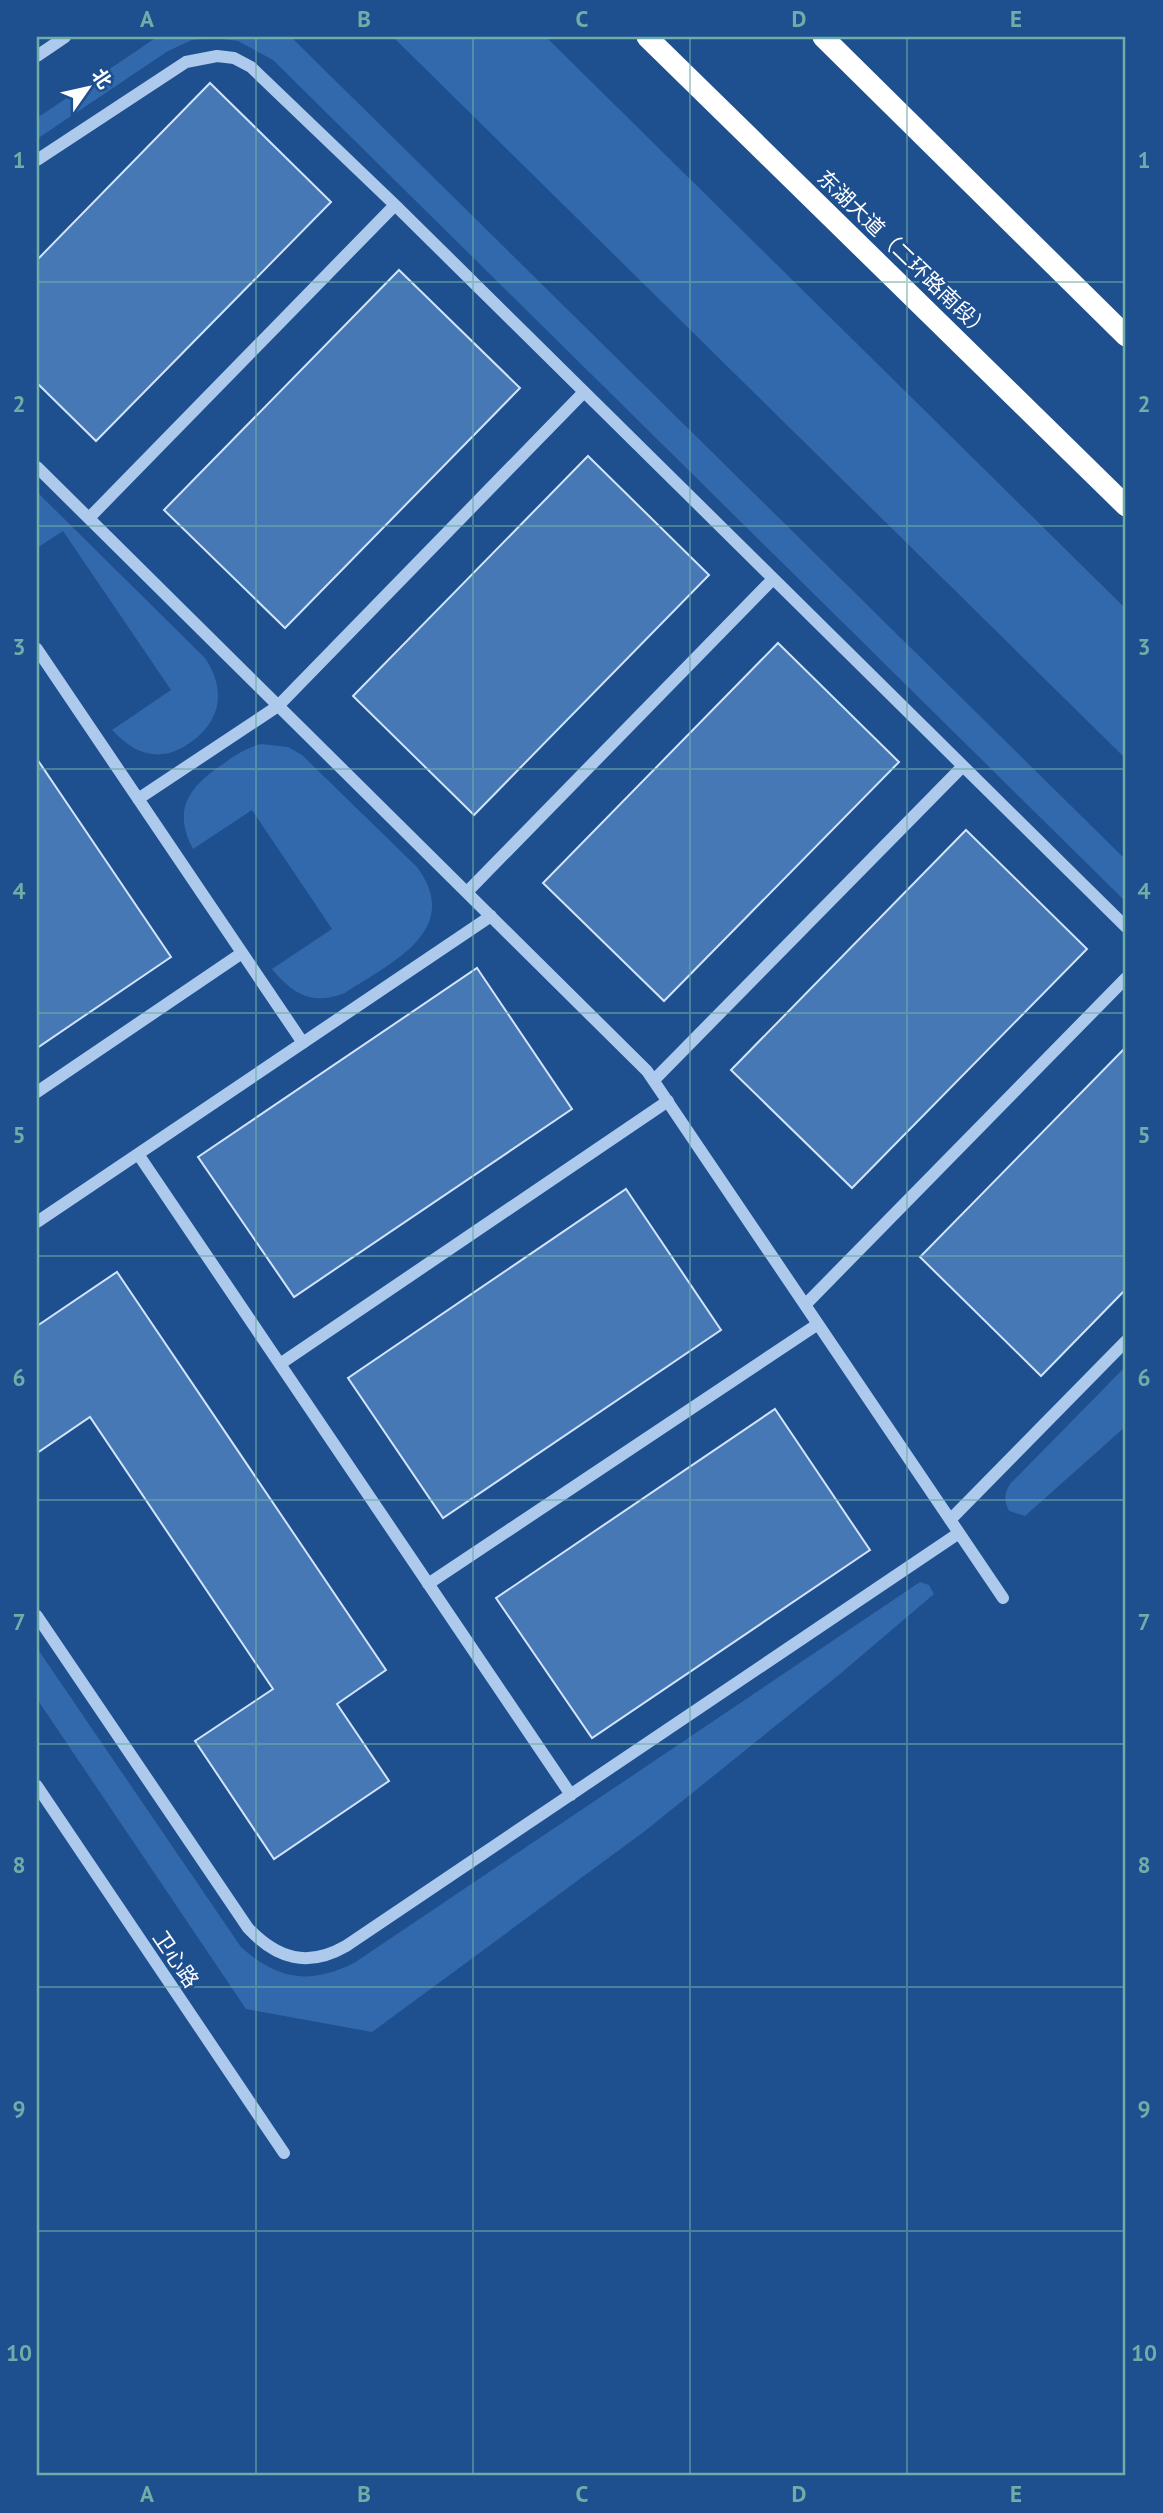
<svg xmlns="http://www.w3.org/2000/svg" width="1163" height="2513" font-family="'PT Sans','Noto Sans SC',sans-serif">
  <rect width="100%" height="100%" fill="#1e4f8f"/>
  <!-- green -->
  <path fill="#3269ac" d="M157 37H291L1126 860V902L273 60 238 41 215 38 192 40 168 51 37 139V118Z
    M393 37H546L1126 609V759Z
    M37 492 205 658C228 692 220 725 185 746 172 754 158 757 143 752 131 748 121 739 112 730L171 690 63 531 37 548Z
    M261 744 288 747 302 755 417 867C464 931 390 963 345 993 312 1006 293 994 272 969L332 929 252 810 193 849C172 809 189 787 223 764 235 755 247 748 261 744Z
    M1126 1366V1426L1025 1516 1009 1511C1004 1500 1004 1494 1010 1484Z
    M920 1582 929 1585 934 1594 840 1674 645 1831 372 2032 246 2009 37 1699V1648L241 1947C278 1980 309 1985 354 1963Z"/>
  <!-- building -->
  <path fill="#4778b6" stroke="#d2e4f9" stroke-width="2" d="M210 83 331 202 96 441 37 383V260Z
    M399 270 520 388 285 628 164 510Z
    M588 456 709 575 474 815 353 696Z
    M778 643 899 762 664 1001 543 883Z
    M37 759 171 957 37 1048Z
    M966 830 1087 949 852 1188 731 1070Z
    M477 968 572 1109 294 1297 198 1157Z
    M1126 1047V1289L1041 1376 920 1257Z
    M626 1189 721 1330 443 1518 348 1378Z
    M117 1272 386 1670 337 1704 389 1781 274 1859 195 1741 273 1689 90 1417 37 1453V1326Z
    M775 1409 870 1550 592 1738 496 1598Z"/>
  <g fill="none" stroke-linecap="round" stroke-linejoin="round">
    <!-- minor -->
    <path stroke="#adcaed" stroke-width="12" d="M37 56 65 37
      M37 160 186 62 217 56 234 58 251 67 395 205 1126 927
      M37 467 647 1071 1003 1598
      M89 518 395 205
      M37 649 303 1043
      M138 799 278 706 584 392
      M467 892 773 579
      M654 1080 963 766
      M37 1092 242 953
      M138 1154 571 1795
      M37 1222 491 916
      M805 1305 1126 978
      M280 1364 668 1101
      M950 1520 1126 1341
      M428 1584 818 1324
      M37 1616 248 1928C277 1959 308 1968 346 1946L959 1533
      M37 1786 284 2153"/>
    <!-- highway -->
    <path stroke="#fff" stroke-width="21" d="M647 37 1126 506
      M823 37 1126 336"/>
  </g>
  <!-- grid -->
  <path fill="none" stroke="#6fada8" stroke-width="2" stroke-opacity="0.55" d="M256 37V2476M473 37V2476M690 37V2476M907 37V2476M37 282H1126M37 526H1126M37 769H1126M37 1013H1126M37 1256H1126M37 1500H1126M37 1744H1126M37 1987H1126M37 2231H1126"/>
  <g text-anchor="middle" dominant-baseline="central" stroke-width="5" stroke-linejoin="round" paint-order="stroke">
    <!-- street labels -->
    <g font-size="21" fill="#fff" stroke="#1e4f8f">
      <text transform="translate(904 254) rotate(44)">东湖大道（二环路南段）</text>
      <text transform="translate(176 1959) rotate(56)">卫心路</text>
    </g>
  </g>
  <!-- border -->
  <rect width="1163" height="2513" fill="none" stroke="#1e4f8f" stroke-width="77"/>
  <!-- north arrow -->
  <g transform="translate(88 88) rotate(56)" stroke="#1e4f8f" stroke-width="5" paint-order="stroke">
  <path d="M0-5L12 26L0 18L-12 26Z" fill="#ffffff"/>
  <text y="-10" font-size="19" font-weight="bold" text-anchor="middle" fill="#ffffff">北</text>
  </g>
  <rect x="38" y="38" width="1086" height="2436" fill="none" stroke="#6fada8" stroke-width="2.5"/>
  <g font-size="23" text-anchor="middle" font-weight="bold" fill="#6fada8">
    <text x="147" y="27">A</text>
    <text x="364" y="27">B</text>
    <text x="582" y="27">C</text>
    <text x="799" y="27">D</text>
    <text x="1016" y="27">E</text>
    <text x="19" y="168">1</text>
    <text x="1144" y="168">1</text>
    <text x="19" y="412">2</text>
    <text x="1144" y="412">2</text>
    <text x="19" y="655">3</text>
    <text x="1144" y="655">3</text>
    <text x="19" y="899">4</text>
    <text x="1144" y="899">4</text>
    <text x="19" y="1143">5</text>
    <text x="1144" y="1143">5</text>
    <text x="19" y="1386">6</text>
    <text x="1144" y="1386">6</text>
    <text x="19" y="1630">7</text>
    <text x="1144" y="1630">7</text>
    <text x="19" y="1873">8</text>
    <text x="1144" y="1873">8</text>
    <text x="19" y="2117">9</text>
    <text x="1144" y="2117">9</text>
    <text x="19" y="2361">10</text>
    <text x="1144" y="2361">10</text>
    <text x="147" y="2502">A</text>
    <text x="364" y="2502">B</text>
    <text x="582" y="2502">C</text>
    <text x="799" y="2502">D</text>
    <text x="1016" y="2502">E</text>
  </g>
</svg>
